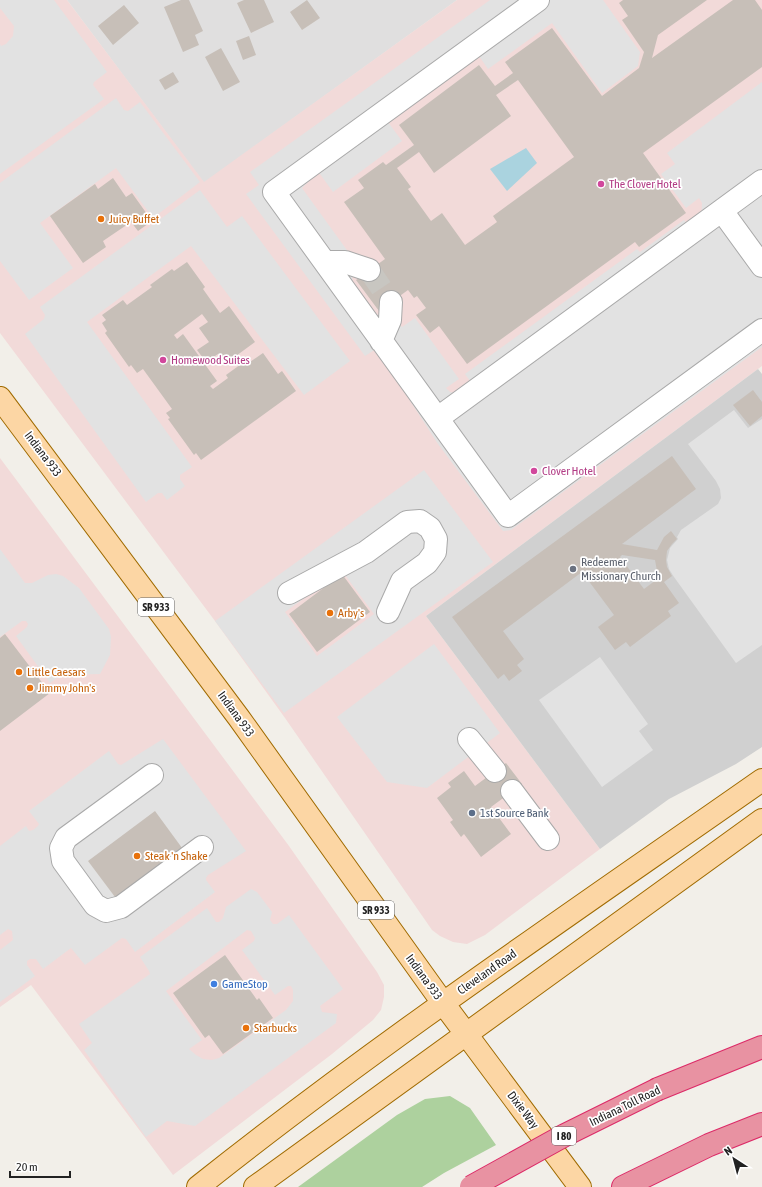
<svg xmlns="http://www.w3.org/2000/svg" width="762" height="1187" font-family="'Asap Condensed',sans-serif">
  <rect width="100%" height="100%" fill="#f2efe9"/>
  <!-- residential -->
  <path fill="#e0dfdf" d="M67 0H457L204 183Z"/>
  <!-- commercial -->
  <path fill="#f2dad9" d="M0 0H67L204 182 457 0H762V366L426 616 600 849 485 935 467 944 453 942 440 936 432 930 285 718 215 621 0 333Z
    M0 458 289 846 377 972 384 985V997L381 1010 373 1020 332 1054 173 1175 31 985 0 1007Z"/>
  <!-- religious -->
  <path fill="#d0d0d0" d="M758 369 762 374V747L736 764 669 799 600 849 426 616Z"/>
  <!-- forest -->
  <path fill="#add19e" d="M450 1096 470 1108 496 1145 444 1173 422 1187H298L397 1115 425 1099Z"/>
  <!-- parking -->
  <path fill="#e2e2e2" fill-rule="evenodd" d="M0 0H54L107 72 94 82 93 85 104 99 0 174V44L1 46 6 44 13 36 14 26 0 8Z
    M490 0H603L640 52 638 66 602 93 552 23 488 69 479 56 388 122 402 141 333 192 320 174H316L302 188 349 253 353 283 376 314 400 325 402 327 415 318 459 379 446 388 450 392 458 394 473 385 465 374 637 249 640 252 684 220 689 226 701 222 702 203 699 198 686 208 661 174 675 164 667 153 762 82V347L511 530 503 531 438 444 385 362 376 349 365 356 246 194 259 185 250 172Z
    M116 98 124 110 128 111 140 102 200 182 153 218 116 168 40 223 73 268 29 300 0 261V183Z
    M200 190 227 227 242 216 350 361 304 395 191 246 87 322 192 467 180 475V479L185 486 167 500 162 493H158L146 502 25 334 44 319 45 315 40 307Z
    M734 410 748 428 762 419V645L736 663 674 577 669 569 667 560 670 548 678 539 677 537 681 530 718 504 721 498 720 489 716 481 688 444Z
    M424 470 493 562 284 713 215 621ZM342 571 374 614 317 656 285 612Z
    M0 549 25 583H32L48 575 56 574 63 576 79 588 109 629 111 637 110 655 100 674 61 675 50 683 16 636 27 627 28 624 26 621H22L0 637Z
    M434 644 500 733 427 788 387 782 337 717Z
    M600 657 648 724 639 731 653 750 602 787 539 700Z
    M163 739 246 851 208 875 206 878V880L215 892 135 952 126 939 122 938 85 965 71 948 43 969 36 959H30L27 961V965L35 976 0 1002V950L13 940 12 931 8 929 0 935V846L26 826 29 831 33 830 38 826 39 824 29 811 109 751 118 764 121 765Z
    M251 889 257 892 272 912 270 920 273 924H277L289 915 343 989 320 1006 322 1012 337 1014 336 1023 195 1126 167 1121 146 1137 84 1050 92 1043 79 1024 150 974 149 971 140 957 207 908 216 922H219L223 918 226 907ZM247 930 251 931 255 938 254 941 242 950 275 995 288 986H291L293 990V1001L286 1010 219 1058 212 1060 203 1059 196 1055 189 1049 202 1040 166 991Z"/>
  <!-- water -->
  <path fill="#aad3df" d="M526 148 537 163 507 191 490 169Z"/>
  <!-- building -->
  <path fill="#c7bfb8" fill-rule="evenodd" d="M181 0H189L203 31 195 35 199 45 183 52 164 7Z
    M244 0H264L274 22 251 33 237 3Z
    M307 0 320 18 302 30 290 12Z
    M623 0H707L658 35 652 58 733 0H755L762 10V67L643 153 686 213 639 247 635 242 467 364 439 326 430 333 416 315 426 308 417 296 414 298 408 290 379 311 356 280 385 259 344 202 364 188 358 180 383 162 386 165 414 145 399 125 479 65 495 86 513 73 505 62 552 28 602 96 639 68 644 52 622 20 628 16 619 3ZM518 80 574 157 493 216 497 222 465 245 442 213 431 221 408 189 411 187 397 168 419 152 434 173 511 116 496 95Z
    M124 5 139 23 113 45 98 26Z
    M249 36 256 55 243 60 236 41Z
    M221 48 240 82 223 91 205 57Z
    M173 72 179 82 165 90 159 80Z
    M113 178 126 197 132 193 152 221 138 231 131 222 103 241 106 247 83 263 50 216 95 184 98 189Z
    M187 262 205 287 203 289 220 313 229 306 255 342 225 364 218 354 206 362 197 350 209 342 199 328 208 322 202 314 174 335 177 339 183 334 217 381 210 386 213 389 228 378 226 375 248 359 250 362 263 353 278 374 282 371 296 391 201 460 196 453 194 455 168 419 170 418 166 413 172 409 143 369 137 373 131 365 129 367 105 333 107 331 102 323 106 320 102 315 123 300 127 305 152 287 150 285 172 269 174 271Z
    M753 390 762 402V416L750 426 733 405Z
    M672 456 696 489 622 544 657 550 664 537 671 531 677 539 672 544 667 551 666 560 667 567 672 576 664 582 679 603 668 611 671 616 630 647 626 642 615 650 598 627 614 615 582 572 503 631 524 659 517 665 522 671 509 681 504 674 498 679 452 617ZM622 555 655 560 657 571 660 577 644 589 620 557Z
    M342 574 370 612 317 652 289 614Z
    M5 634 50 693 0 731V638Z
    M506 763 522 784 491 807 511 834 481 857 464 834 461 837 450 822 453 820 437 798 451 787 448 783 464 771 475 786Z
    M155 811 185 852 118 901 88 861Z
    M225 955 257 1000 259 998 273 1018 223 1054 209 1035 205 1038 173 993Z"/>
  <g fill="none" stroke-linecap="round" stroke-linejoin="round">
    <!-- minor-tunnel -->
    <path stroke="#c8c6c1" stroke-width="22" stroke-dasharray="22 11" stroke-linecap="butt" d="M369 270 391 302"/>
    <defs>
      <path id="minor" d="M538 0 274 192 508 516 762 330
        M722 211 762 266
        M325 262H345L369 270
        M381 341 390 320 391 302
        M438 418 762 181
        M289 593 366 552 407 522 420 521 430 528 436 539 435 552 427 563 402 581 388 612
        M469 739 495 771
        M152 775 66 838 61 848 63 861 95 905 106 911 121 907 202 847
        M512 791 548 839"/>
      <path id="major" d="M0 398 239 718 443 1003 580 1187
        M198 1187C379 1043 572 913 762 780
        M255 1187 762 820"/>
      <path id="highway" d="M658 1089 762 1047
        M623 1187 709 1145 762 1124"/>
    </defs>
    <!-- minor casing -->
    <use href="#minor" stroke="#a9a9a9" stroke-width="24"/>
    <!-- major casing -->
    <use href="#major" stroke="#a06b00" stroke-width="24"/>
    <!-- highway casing -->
    <use href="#highway" stroke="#dc2a67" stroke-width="24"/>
    <!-- minor -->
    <use href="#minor" stroke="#fff" stroke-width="22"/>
    <!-- major -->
    <use href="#major" stroke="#fcd6a4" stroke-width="22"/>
    <!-- highway -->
    <use href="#highway" stroke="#e892a2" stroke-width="22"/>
    <defs>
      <path id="highway-bridge" d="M471 1187 565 1135 658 1089"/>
    </defs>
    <!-- highway-bridge casing -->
    <use href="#highway-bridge" stroke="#dc2a67" stroke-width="24" stroke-linecap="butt"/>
    <!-- highway-bridge -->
    <use href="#highway-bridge" stroke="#e892a2" stroke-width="22"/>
  </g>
  <!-- markers -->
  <g fill="#d1479c" stroke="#fff" stroke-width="1.5">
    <circle cx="601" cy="184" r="4"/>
    <circle cx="163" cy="360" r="4"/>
    <circle cx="534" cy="471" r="4"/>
  </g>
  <g fill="#e8710a" stroke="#fff" stroke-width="1.5">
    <circle cx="101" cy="219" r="4"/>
    <circle cx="330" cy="613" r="4"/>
    <circle cx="19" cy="672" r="4"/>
    <circle cx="30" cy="688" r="4"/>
    <circle cx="137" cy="856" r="4"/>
    <circle cx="246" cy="1028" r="4"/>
  </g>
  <circle fill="#6b7280" stroke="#fff" stroke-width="1.5" cx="573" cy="569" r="4"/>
  <circle fill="#5c6f8a" stroke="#fff" stroke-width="1.5" cx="472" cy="813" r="4"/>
  <circle fill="#3f7fe0" stroke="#fff" stroke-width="1.5" cx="214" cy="984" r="4"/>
  <g text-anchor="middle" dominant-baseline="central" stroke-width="3.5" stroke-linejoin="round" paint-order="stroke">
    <!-- shield labels -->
    <g fill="#fff" stroke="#646464" stroke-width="1">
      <rect x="138" y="598" width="36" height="18" rx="3"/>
      <rect x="358" y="901" width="36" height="18" rx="3"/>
      <rect x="552" y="1127" width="24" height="18" rx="3"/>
    </g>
    <g font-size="11" font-weight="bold" fill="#222">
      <text x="156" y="607">SR 933</text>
      <text x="376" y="910">SR 933</text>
      <text x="564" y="1136">I 80</text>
    </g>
    <!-- hotel labels -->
    <g font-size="12" fill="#b23c85" stroke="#fff" text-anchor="start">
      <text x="609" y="184">The Clover Hotel</text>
      <text x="171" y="360">Homewood Suites</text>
      <text x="542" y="471">Clover Hotel</text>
    </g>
    <!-- food labels -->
    <g font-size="12" fill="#c56008" stroke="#fff" text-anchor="start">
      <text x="109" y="219">Juicy Buffet</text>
      <text x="338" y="613">Arby's</text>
      <text x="27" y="672">Little Caesars</text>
      <text x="38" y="688">Jimmy John's</text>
      <text x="145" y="856">Steak 'n Shake</text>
      <text x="254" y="1028">Starbucks</text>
    </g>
    <!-- street labels -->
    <g font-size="12" fill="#222" stroke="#fff">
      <text transform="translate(43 454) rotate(53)">Indiana 933</text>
      <text transform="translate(236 714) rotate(54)">Indiana 933</text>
      <text transform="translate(487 972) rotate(-35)">Cleveland Road</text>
      <text transform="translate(424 977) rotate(54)">Indiana 933</text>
      <text transform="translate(625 1106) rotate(-26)">Indiana Toll Road</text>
      <text transform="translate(523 1110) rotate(53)">Dixie Way</text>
    </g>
    <!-- worship labels -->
    <g font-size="12" fill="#5b616d" stroke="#fff" text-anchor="start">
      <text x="581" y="562">Redeemer<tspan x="581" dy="14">Missionary Church</tspan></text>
    </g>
    <!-- service labels -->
    <g font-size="12" fill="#4e5e75" stroke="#fff" text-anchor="start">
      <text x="480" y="813">1st Source Bank</text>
    </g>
    <!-- shop labels -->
    <g font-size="12" fill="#366cbe" stroke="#fff" text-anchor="start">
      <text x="222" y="984">GameStop</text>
    </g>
  </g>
  <!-- north arrow -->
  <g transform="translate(734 1159) rotate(324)" stroke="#ffffff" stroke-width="3" paint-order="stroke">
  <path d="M0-3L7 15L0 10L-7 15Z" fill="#222222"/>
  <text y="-6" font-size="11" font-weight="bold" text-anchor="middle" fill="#222222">N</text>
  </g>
  <!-- scale -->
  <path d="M10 1171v6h60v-6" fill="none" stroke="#222222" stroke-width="2"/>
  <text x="16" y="1171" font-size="12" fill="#222222" stroke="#ffffff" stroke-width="3" paint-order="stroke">20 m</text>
</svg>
